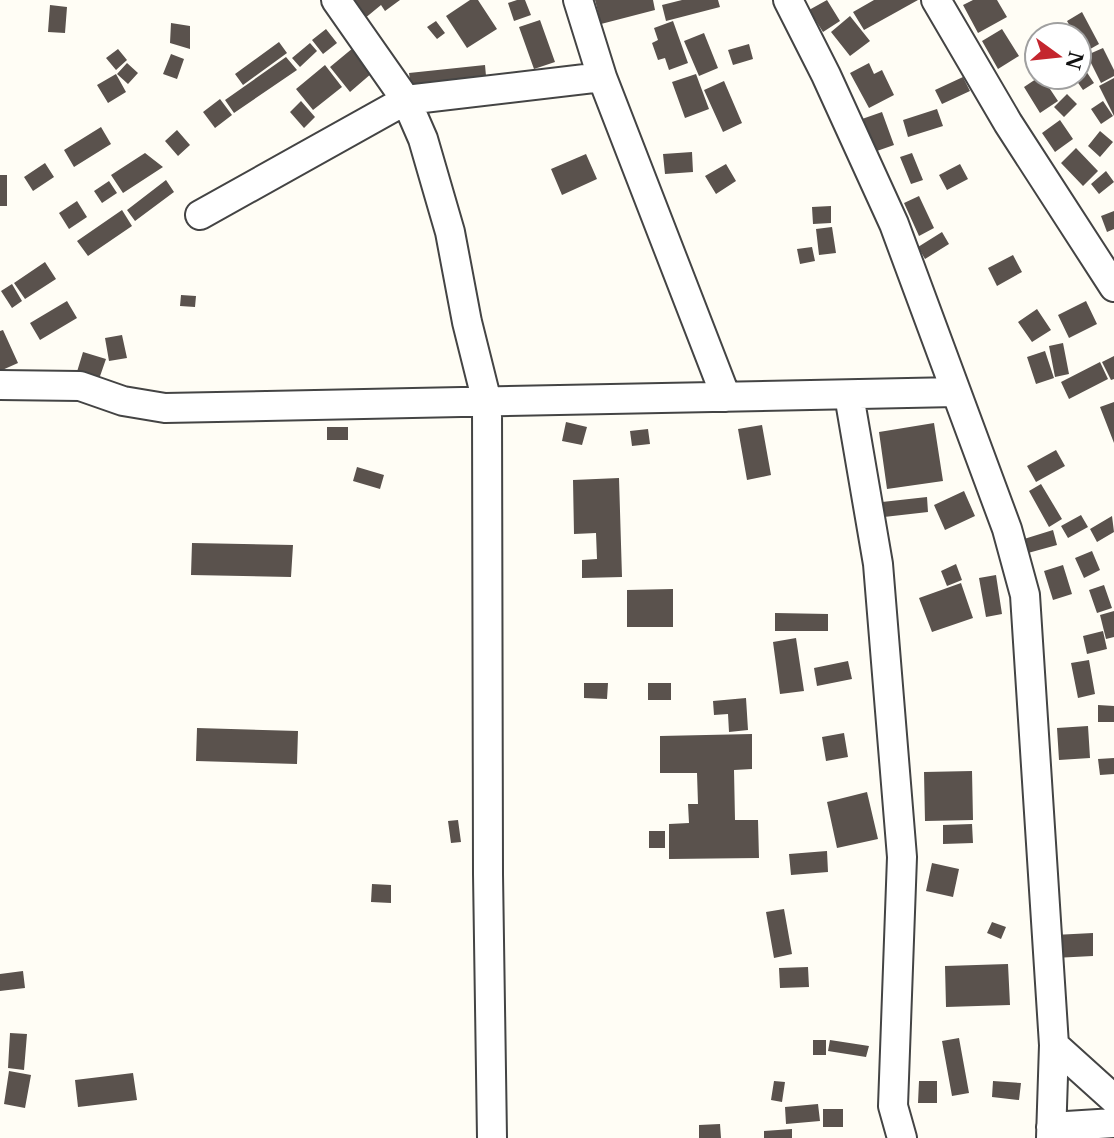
<svg xmlns="http://www.w3.org/2000/svg" width="1114" height="1138" font-family="'Libre Baskerville',serif">
  <rect width="100%" height="100%" fill="#fffdf5"/>
  <!-- building -->
  <path fill="#5a524d" d="M348 0H400L385 11 381 5 364 19Z
    M470 0H478L497 29 467 48 446 16Z
    M517 0H525L531 15 514 21 508 3Z
    M595 0H653L655 10 601 24Z
    M682 0H718L720 7 666 21 662 5Z
    M827 0 840 21 823 32 809 10Z
    M874 0H918L864 30 853 12Z
    M973 0H997L1007 17 978 33 963 5Z
    M50 5 67 7 65 33 48 32Z
    M1082 12 1099 44 1085 52 1079 42V35H1075L1067 21Z
    M850 16 870 41 850 56 831 32Z
    M540 20 555 62 534 69 519 27Z
    M436 21 445 33 437 39 427 27Z
    M673 21 688 63 669 70 665 58 658 60 652 43 658 40 654 28Z
    M171 23 190 26V49L170 43Z
    M326 29 337 43 323 54 312 40Z
    M1002 29 1019 56 998 69 982 41Z
    M704 33 718 68 699 76 684 41Z
    M279 42 287 53 243 85 235 74Z
    M310 43 317 51 300 67 292 58Z
    M359 43 379 67 350 92 330 67Z
    M749 44 753 59 733 65 728 50Z
    M1103 48 1114 70V76L1101 83 1087 55Z
    M118 49 127 60 116 70 106 58Z
    M171 54 184 59 177 79 163 74Z
    M286 57 297 70 234 113 225 100Z
    M127 63 138 73 128 84 117 74Z
    M869 63 874 74 882 70 894 95 869 108 850 73Z
    M325 65 342 87 313 110 296 89Z
    M485 65 487 87 412 95 409 73Z
    M1082 65 1094 83 1083 90 1074 77H1079V67Z
    M116 74 126 92 108 103 97 85Z
    M696 74 709 109 685 118 672 82Z
    M963 77 970 91 942 104 935 90Z
    M1039 77H1042L1058 101 1040 113 1024 87Z
    M1114 78V116L1099 86Z
    M724 81 742 123 723 132 704 90Z
    M1067 94 1077 104 1064 117 1054 107Z
    M220 99 232 115 215 128 203 112Z
    M301 101 315 117 304 128 290 112Z
    M1103 101 1113 116 1101 124 1091 109Z
    M937 109 943 126 908 137 903 120Z
    M882 112 894 145 874 152 862 119Z
    M1060 120 1073 139 1055 152 1042 133Z
    M101 127 111 144 74 167 64 150Z
    M177 130 190 145 178 156 165 141Z
    M1100 131 1113 142 1100 157 1088 146Z
    M1076 148 1098 171 1083 186 1061 163Z
    M692 152 693 172 665 174 663 154Z
    M145 153 163 167 123 193 111 175Z
    M912 153 923 180 911 184 900 157Z
    M586 154 597 179 562 195 551 169Z
    M45 163 54 177 33 191 24 177Z
    M726 164 736 181 716 194 705 176Z
    M960 164 968 179 947 190 939 175Z
    M1106 171 1114 182 1099 194 1091 184Z
    M0 175H7V206H0Z
    M166 180 174 192 135 221 127 210Z
    M109 181 117 193 102 203 94 191Z
    M919 196 934 228 919 236 904 203Z
    M77 201 87 217 69 229 59 213Z
    M831 206V223L813 224 812 207Z
    M122 210 132 226 88 256 77 241Z
    M1114 211V229L1107 232 1101 216Z
    M832 227 836 253 819 255 816 229Z
    M942 232 949 244 925 259 918 247Z
    M812 247 815 261 800 264 797 249Z
    M1013 255 1022 272 997 286 988 268Z
    M45 262 56 279 25 299 14 283Z
    M12 284 22 301 12 308 1 291Z
    M181 295 196 296 195 307 180 306Z
    M67 301 77 318 40 340 30 323Z
    M1086 301 1097 324 1069 338 1058 315Z
    M1037 309 1051 330 1032 342 1018 322Z
    M3 330 18 363 0 371V331Z
    M122 335 127 358 109 361 105 338Z
    M1063 343 1069 374 1055 377 1049 346Z
    M1045 351 1054 378 1036 384 1027 357Z
    M83 352 106 359 98 382 76 375Z
    M1114 356V379L1111 380 1102 362Z
    M1100 362 1108 379 1069 399 1061 382Z
    M1114 402V443L1100 407Z
    M566 422 587 427 582 445 562 441Z
    M934 423 943 481 887 489 879 432Z
    M762 425 771 475 747 480 738 429Z
    M327 427H348V440H327Z
    M648 429 650 444 632 446 630 431Z
    M1056 450 1065 466 1036 482 1027 466Z
    M357 467 384 475 380 489 353 481Z
    M619 478 622 577 582 578V560L597 559 596 533 574 534 573 480Z
    M1041 484 1062 519 1049 527 1029 491Z
    M964 491 975 516 945 530 934 505Z
    M927 497 928 512 884 517 882 502Z
    M1081 515 1088 527 1068 538 1061 526Z
    M1112 516 1114 532 1097 542 1090 529Z
    M1053 530 1057 545 1028 553 1024 539Z
    M192 543 293 545 291 577 191 575Z
    M1092 551 1100 570 1084 578 1075 558Z
    M956 564 962 580 947 586 941 571Z
    M1063 565 1072 594 1053 600 1044 571Z
    M996 575 1002 614 986 617 979 578Z
    M961 583 973 618 932 632 919 598Z
    M1104 585 1112 608 1097 613 1089 590Z
    M673 589V627H627V590Z
    M1114 611V637L1106 639 1100 615Z
    M775 613 828 614V631H775Z
    M1103 631 1107 649 1087 654 1083 636Z
    M796 638 804 691 780 694 773 642Z
    M1089 660 1095 694 1078 698 1071 663Z
    M848 661 852 679 817 686 814 668Z
    M584 683H608L607 699 584 698Z
    M648 683H671V700H648Z
    M746 698 748 730 729 732 728 714 714 715 713 701Z
    M1098 705 1114 706V722H1098Z
    M1088 726 1090 758 1059 760 1057 728Z
    M197 728 298 731 297 764 196 761Z
    M844 733 848 757 826 761 822 737Z
    M752 734V769L734 770 735 820H758L759 858 669 859V824L689 823 688 804H698L697 773H660V736Z
    M1114 758V774L1100 775 1098 759Z
    M972 771 973 820 925 821 924 772Z
    M867 792 878 839 837 848 827 802Z
    M458 820 461 842 451 843 448 821Z
    M972 824 973 843 943 844V825Z
    M649 831H665V848H649Z
    M827 851 828 872 791 875 789 854Z
    M932 863 959 869 953 897 926 891Z
    M372 884 391 885V903L371 902Z
    M784 909 792 954 774 958 766 912Z
    M992 922 1006 927 1001 939 987 933Z
    M1093 933V956L1054 958V935Z
    M1008 964 1010 1005 946 1007 945 966Z
    M808 967 809 987 780 988 779 968Z
    M23 971 25 988 0 991V974Z
    M10 1033 27 1034 24 1070 8 1068Z
    M959 1038 969 1093 952 1096 942 1041Z
    M813 1040H826V1055H813Z
    M830 1040 869 1046 866 1057 828 1051Z
    M9 1071 31 1075 25 1108 4 1104Z
    M133 1073 137 1100 78 1107 75 1080Z
    M774 1081 785 1082 782 1102 771 1100Z
    M919 1081H937V1103H918Z
    M993 1081 1021 1083 1019 1100 992 1097Z
    M818 1104 820 1121 786 1124 785 1107Z
    M823 1109H843V1127H823Z
    M720 1124 721 1138H699V1125Z
    M792 1129V1138H764V1131Z"/>
  <g fill="none" stroke-linecap="round" stroke-linejoin="round">
    <defs>
      <path id="minor" d="M336 0 406 100 423 139 450 232 467 322 487 402 488 874 492 1138
        M578 0 602 77 726 397
        M788 0 826 75 894 224 1007 529 1025 595 1054 1045 1051 1138
        M936 0 1008 123 1114 287
        M200 215 406 100 602 77
        M0 385 80 386 123 401 165 408 956 392
        M849 395 878 564 902 857 893 1106 902 1138
        M1054 1045 1114 1099
        M1051 1127 1114 1123"/>
    </defs>
    <!-- minor casing -->
    <use href="#minor" stroke="#444" stroke-width="32"/>
    <!-- minor -->
    <use href="#minor" stroke="#fff" stroke-width="28"/>
  </g>
  <!-- north arrow -->
  <g transform="translate(1058 56) rotate(105)"><circle r="33" fill="#ffffff" stroke="#a0a0a0" stroke-width="2"/>
  <path d="M0-5L12 26L0 18L-12 26Z" fill="#c4262e"/>
  <text y="-10" font-size="19" font-weight="bold" text-anchor="middle" fill="#111111">N</text>
  </g>
</svg>
